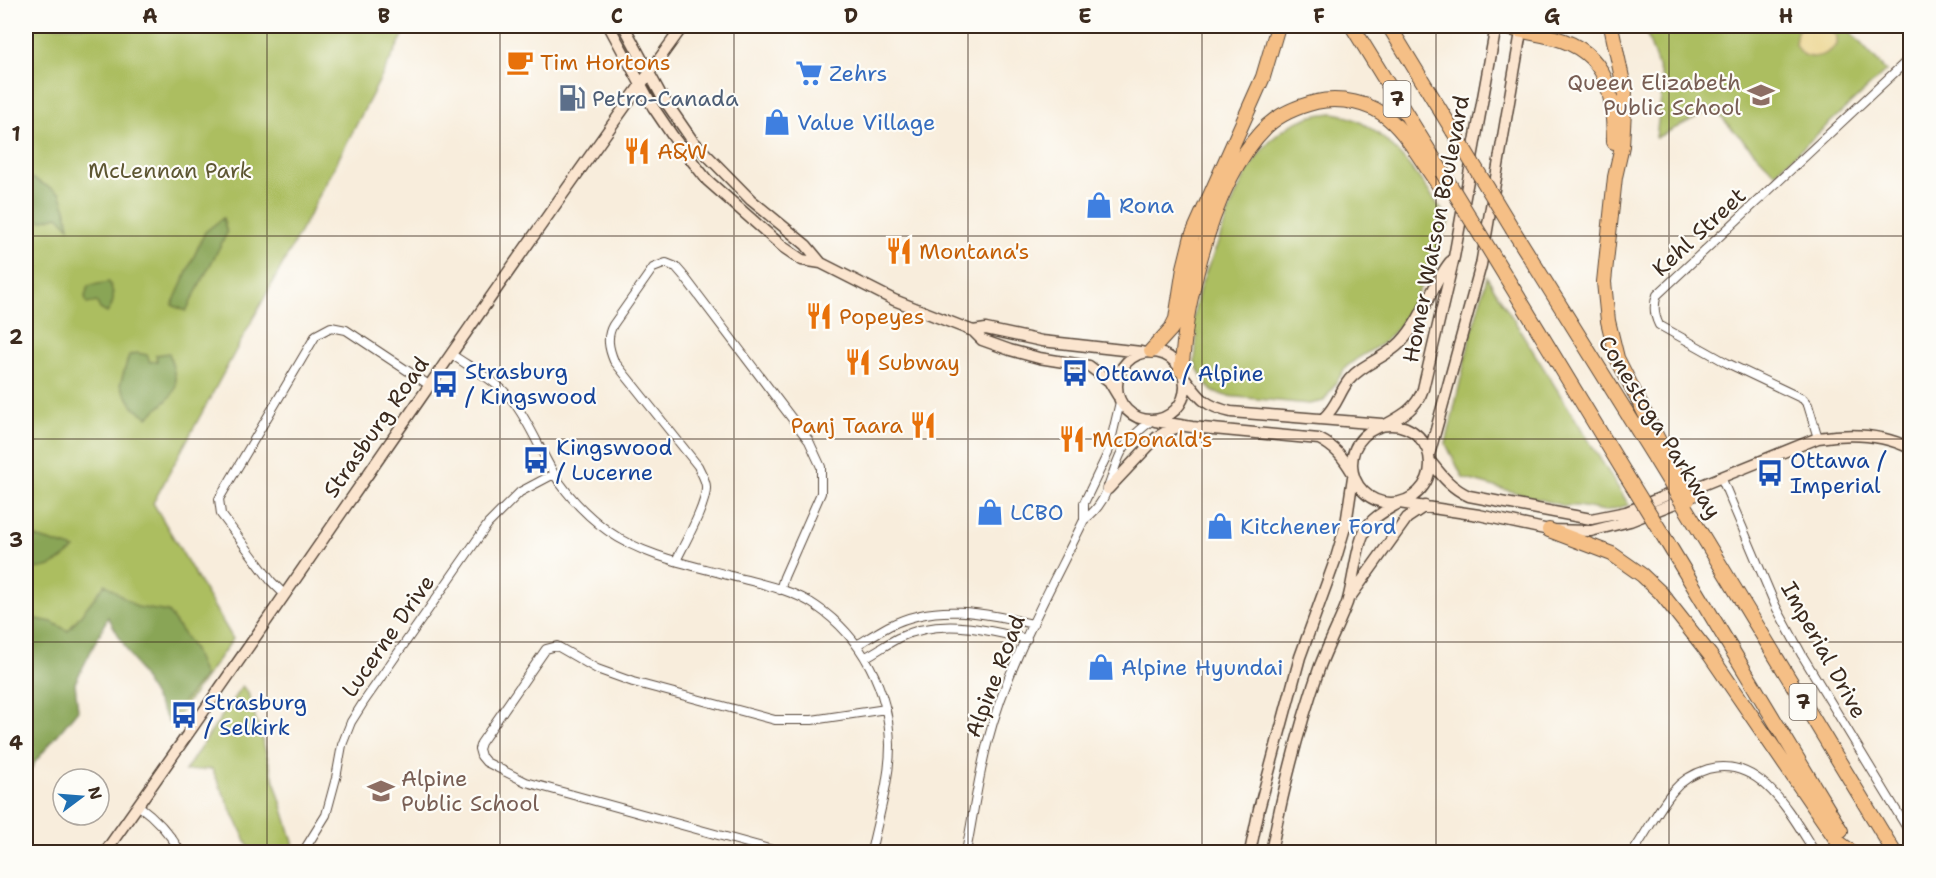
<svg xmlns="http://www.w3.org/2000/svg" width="1936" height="878" font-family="'Shantell Sans',sans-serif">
  <rect width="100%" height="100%" fill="#fdfcf7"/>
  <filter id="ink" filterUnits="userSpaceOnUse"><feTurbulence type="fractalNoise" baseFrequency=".0167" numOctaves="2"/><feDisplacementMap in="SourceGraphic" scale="12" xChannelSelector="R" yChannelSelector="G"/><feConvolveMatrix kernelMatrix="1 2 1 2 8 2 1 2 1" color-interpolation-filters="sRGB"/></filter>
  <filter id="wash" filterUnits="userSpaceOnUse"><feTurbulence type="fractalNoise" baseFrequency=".008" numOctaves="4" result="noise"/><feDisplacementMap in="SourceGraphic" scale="24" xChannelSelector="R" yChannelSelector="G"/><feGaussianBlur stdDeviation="1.35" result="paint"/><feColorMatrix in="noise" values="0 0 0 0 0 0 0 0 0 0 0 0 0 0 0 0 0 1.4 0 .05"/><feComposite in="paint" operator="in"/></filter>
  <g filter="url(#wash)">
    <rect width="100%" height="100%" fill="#f8eddc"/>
    <!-- green -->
    <path fill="#acbe61" stroke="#747440" stroke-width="1.5" d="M26 26H408L305 223 153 503 233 639 171 725 108 609 26 760Z
      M1644 26H1845L1886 71 1775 173 1713 109 1656 138 1663 81Z
      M1333 113C1384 120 1422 181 1449 221L1423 283 1399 326 1383 343 1358 358 1346 367 1324 401 1309 404 1226 396 1212 391 1203 380 1195 362 1197 334 1191 331C1194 315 1196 298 1202 282 1207 268 1214 254 1219 240 1238 184 1264 116 1333 113Z
      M1487 277 1629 505 1605 511 1577 506H1564L1463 478 1446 444 1470 339Z
      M242 686 248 693 296 852H251L212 769 185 771Z"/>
    <!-- forest -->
    <path fill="#89a557" stroke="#62683a" stroke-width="1.5" d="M26 175 60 193 66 209 69 227 58 216 41 221 26 212Z
      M223 218 227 233 186 311 172 305 205 232Z
      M109 282C115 294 115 302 107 313L100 309 97 302 87 304 85 297 88 286Z
      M137 353 147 355 150 362 157 361 156 355 169 353C181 395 179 389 148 417L134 408 120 385 129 355Z
      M26 534 75 549C58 563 48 571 26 568Z
      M105 584 137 607 168 612 193 648 204 676 168 721 108 617 75 683 78 710 35 762 26 778V617L52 622 68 631Z"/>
    <!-- sand -->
    <path fill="#eeda9e" stroke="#94825e" stroke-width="1.5" d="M1802 26H1827L1837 37V45C1824 58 1804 64 1795 44L1797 31Z"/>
  </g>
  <g filter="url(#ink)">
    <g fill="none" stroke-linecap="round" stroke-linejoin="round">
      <defs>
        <path id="street" d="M451 354C471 368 497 381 512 400 532 425 542 457 560 483 573 501 590 518 608 531 645 557 692 565 735 577 762 584 793 590 816 606 862 637 889 690 890 745 890 781 878 818 871 852
          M1818 438 1808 405 1803 399 1727 363 1659 325C1654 315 1653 306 1657 295L1910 58
          M1721 477 1776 607 1802 655 1910 833
          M1084 520V503L1108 453 1120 402
          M676 561C684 544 707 504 706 487 706 480 701 473 698 466L614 361C609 349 606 337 613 325L653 268 666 263 676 267 683 275 809 441 821 467V493L784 577 780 590
          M284 594 271 581 221 514 219 499 316 335 331 327 346 330 429 385
          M857 645C867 639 878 632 889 626 936 602 984 613 1033 624
          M866 657C877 651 887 644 898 638 940 617 984 629 1027 639
          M138 805C156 818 170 834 181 852
          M303 852 326 815 336 778 342 745 351 722 363 703 488 524 520 492 554 474
          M780 852 526 782 486 762 481 756 479 749 481 743 546 649 557 646 597 669 633 682 775 720H812L886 709
          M966 852C973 816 978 779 987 744 1007 665 1049 592 1084 520 1111 500 1108 478 1122 451 1129 438 1140 430 1151 421
          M1633 852C1647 832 1658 809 1673 791 1682 780 1695 773 1708 769 1761 755 1791 815 1815 852"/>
        <path id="secondary" d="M609 26 653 107 674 138 707 180 783 247 802 260 821 263
          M624 26 661 95 692 140 751 200 806 245 821 263 894 300 973 331 982 340 1010 350 1039 358 1089 366 1109 381 1118 396
          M973 331 986 329 1042 341 1141 352
          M1117 386a34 34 0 1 1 68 0a34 34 0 1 1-68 0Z
          M1184 377C1201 399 1203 405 1231 412L1382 424
          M1323 419C1338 405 1338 394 1349 380 1363 363 1386 358 1401 342 1423 319 1431 286 1450 262
          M1155 421 1192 427 1319 439C1335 447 1343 457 1352 472
          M1387 424C1404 415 1417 407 1423 389L1454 257 1496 26
          M1352 464a39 39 0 1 1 78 0a39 39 0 1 1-78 0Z
          M1429 455 1481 265 1522 26
          M1430 461C1442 476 1451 488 1469 496L1591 519 1626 512 1689 486 1702 485 1818 438C1849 433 1882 434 1910 448
          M1108 489 1157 437 1167 431 1179 427
          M1399 503 1479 515 1549 530 1591 531 1630 521 1693 496 1702 485
          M1351 596 1407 518 1425 506
          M105 852C299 578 486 298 683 26
          M1250 852 1259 809 1300 657 1336 558 1346 524 1353 477
          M1271 852C1283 790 1299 726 1320 666 1328 645 1339 624 1347 603 1354 582 1356 540 1369 524 1377 514 1389 509 1399 503"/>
        <path id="highway" d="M1352 26 1442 172
          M1389 26 1453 131
          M1500 26C1519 31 1537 33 1555 38 1609 53 1613 94 1614 142
          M1611 26 1625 92 1622 146 1615 177 1604 282 1608 321 1617 358 1665 453
          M1513 230 1655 458
          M1506 277 1626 475
          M1151 351 1171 329 1176 319 1184 268 1192 236 1263 77 1278 26
          M1181 370C1184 348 1185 324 1190 302 1202 244 1223 169 1267 126 1280 114 1300 106 1316 102 1339 97 1371 102 1389 119 1410 137 1424 166 1441 188
          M1549 530 1612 554 1642 575 1661 593 1710 655 1838 842 1852 852
          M1702 535 1894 852
          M1667 542 1841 831"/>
      </defs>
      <!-- street casing -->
      <use href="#street" stroke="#57473a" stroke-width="10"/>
      <!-- secondary casing -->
      <use href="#secondary" stroke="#57473a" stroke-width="13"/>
      <!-- highway casing -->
      <use href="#highway" stroke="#57473a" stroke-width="16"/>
      <!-- street -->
      <use href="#street" stroke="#fff" stroke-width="8"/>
      <!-- secondary -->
      <use href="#secondary" stroke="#fbe5cf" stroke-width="10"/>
      <!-- highway -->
      <use href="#highway" stroke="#f5bf86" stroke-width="14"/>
      <defs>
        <path id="highway-bridge" d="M1453 131 1513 230
          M1442 172 1506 277
          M1665 453 1689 498
          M1655 458 1702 535
          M1626 475 1667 542"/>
      </defs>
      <!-- highway-bridge casing -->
      <use href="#highway-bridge" stroke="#57473a" stroke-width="16" stroke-linecap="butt"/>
      <!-- highway-bridge -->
      <use href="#highway-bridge" stroke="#f5bf86" stroke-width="14"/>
    </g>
  </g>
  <!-- grid -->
  <path fill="none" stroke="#3b2a1e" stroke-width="1.5" stroke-opacity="0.55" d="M267 26V852M500 26V852M734 26V852M968 26V852M1202 26V852M1436 26V852M1669 26V852M26 236H1910M26 439H1910M26 642H1910"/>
  <!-- icons -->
  <defs>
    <symbol id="cafe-bare" viewBox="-9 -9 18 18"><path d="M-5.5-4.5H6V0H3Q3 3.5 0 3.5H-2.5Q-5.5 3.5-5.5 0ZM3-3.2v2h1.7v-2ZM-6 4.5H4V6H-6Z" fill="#e8710a" stroke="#fdfcf7" stroke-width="2.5" paint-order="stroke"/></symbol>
    <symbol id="supermarket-bare" viewBox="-9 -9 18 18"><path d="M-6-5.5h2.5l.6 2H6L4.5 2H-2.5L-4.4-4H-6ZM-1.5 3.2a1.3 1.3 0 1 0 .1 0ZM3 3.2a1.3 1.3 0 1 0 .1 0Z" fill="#3f7fe0" stroke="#fdfcf7" stroke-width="2.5" paint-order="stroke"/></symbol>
    <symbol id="school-bare" viewBox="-9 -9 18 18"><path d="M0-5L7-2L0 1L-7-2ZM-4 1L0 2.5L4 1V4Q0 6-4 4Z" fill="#8d6e63" stroke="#fdfcf7" stroke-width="2.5" paint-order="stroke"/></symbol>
    <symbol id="fuel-bare" viewBox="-9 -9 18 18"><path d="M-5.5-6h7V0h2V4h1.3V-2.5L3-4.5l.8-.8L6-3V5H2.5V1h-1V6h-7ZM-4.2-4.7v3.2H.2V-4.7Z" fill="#5c6f8a" stroke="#fdfcf7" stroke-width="2.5" paint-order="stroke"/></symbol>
    <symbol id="shop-bare" viewBox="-9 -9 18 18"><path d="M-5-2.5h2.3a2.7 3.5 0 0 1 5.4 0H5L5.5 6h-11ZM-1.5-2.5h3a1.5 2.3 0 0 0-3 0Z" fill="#3f7fe0" stroke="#fdfcf7" stroke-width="2.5" paint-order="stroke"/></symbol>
    <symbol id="restaurant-bare" viewBox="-9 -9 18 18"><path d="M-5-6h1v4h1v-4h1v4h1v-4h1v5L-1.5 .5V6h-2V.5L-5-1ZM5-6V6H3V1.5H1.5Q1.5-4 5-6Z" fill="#e8710a" stroke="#fdfcf7" stroke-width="2.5" paint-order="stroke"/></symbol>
    <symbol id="bus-bare" viewBox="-9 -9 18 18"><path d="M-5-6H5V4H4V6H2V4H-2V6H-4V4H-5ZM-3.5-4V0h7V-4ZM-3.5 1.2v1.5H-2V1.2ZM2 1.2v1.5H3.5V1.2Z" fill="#1a4fb4" stroke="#fdfcf7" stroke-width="2.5" paint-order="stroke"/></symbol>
  </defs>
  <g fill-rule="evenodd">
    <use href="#cafe-bare" x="501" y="43" width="38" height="38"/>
    <use href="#supermarket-bare" x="790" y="54" width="38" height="38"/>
    <use href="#school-bare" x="1742" y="76" width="38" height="38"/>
    <use href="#fuel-bare" x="553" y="79" width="38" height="38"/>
    <use href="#shop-bare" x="758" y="103" width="38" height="38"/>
    <use href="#restaurant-bare" x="618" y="132" width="38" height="38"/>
    <use href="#shop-bare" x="1080" y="186" width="38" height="38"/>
    <use href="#restaurant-bare" x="880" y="232" width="38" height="38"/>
    <use href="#restaurant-bare" x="800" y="297" width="38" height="38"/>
    <use href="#restaurant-bare" x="839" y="343" width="38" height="38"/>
    <use href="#bus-bare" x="1056" y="354" width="38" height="38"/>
    <use href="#bus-bare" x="426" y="365" width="38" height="38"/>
    <use href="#restaurant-bare" x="904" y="406" width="38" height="38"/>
    <use href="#restaurant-bare" x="1053" y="420" width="38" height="38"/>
    <use href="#bus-bare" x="517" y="441" width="38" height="38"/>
    <use href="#bus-bare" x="1751" y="454" width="38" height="38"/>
    <use href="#shop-bare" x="971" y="493" width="38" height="38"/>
    <use href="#shop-bare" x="1201" y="507" width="38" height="38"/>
    <use href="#shop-bare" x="1082" y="648" width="38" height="38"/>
    <use href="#bus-bare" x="165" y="696" width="38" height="38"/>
    <use href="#school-bare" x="362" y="772" width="38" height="38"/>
  </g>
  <g text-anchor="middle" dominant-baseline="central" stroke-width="4.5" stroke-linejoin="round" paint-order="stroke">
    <!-- shield labels -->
    <g fill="#fdfcf7" stroke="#75695f" stroke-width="1.5">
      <rect x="1383.5" y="81" width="27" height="36" rx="4.5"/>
      <rect x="1789.5" y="684" width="27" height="36" rx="4.5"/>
    </g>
    <g font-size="21" font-weight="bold" fill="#3b2a1e">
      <text x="1397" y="99">7</text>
      <text x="1803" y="702">7</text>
    </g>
    <!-- food labels -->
    <g font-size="22" fill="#c56008" stroke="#fdfcf7" text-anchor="start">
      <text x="540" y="62">Tim Hortons</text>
      <text x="657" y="151">A&amp;W</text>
      <text x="919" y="251">Montana's</text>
      <text x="839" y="316">Popeyes</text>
      <text x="878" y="362">Subway</text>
      <text x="903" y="425" text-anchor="end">Panj Taara</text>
      <text x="1092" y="439">McDonald's</text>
    </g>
    <!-- shop labels -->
    <g font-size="22" fill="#366cbe" stroke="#fdfcf7" text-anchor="start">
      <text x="829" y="73">Zehrs</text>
      <text x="797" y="122">Value Village</text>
      <text x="1119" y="205">Rona</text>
      <text x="1010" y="512">LCBO</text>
      <text x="1240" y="526">Kitchener Ford</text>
      <text x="1121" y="667">Alpine Hyundai</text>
    </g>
    <!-- education labels -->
    <g font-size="22" fill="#785e54" stroke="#fdfcf7" text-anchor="end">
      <text x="1741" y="82">Queen Elizabeth<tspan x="1741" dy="25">Public School</tspan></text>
      <text x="401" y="778" text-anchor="start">Alpine<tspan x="401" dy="25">Public School</tspan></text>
    </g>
    <!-- service labels -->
    <g font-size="22" fill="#4e5e75" stroke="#fdfcf7" text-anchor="start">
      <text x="592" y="98">Petro-Canada</text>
    </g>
    <!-- park labels -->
    <g font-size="22" fill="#5d5632" stroke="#fdfcf7">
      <text x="170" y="170">McLennan Park</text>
    </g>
    <!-- street labels -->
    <g font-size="22" fill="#3b2a1e" stroke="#fdfcf7">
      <text transform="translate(1436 229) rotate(-79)">Homer Watson Boulevard</text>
      <text transform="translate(1699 232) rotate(-43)">Kehl Street</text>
      <text transform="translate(376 427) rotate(-55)">Strasburg Road</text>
      <text transform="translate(1660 427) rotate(58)">Conestoga Parkway</text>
      <text transform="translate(388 636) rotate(-55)">Lucerne Drive</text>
      <text transform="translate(1824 650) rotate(61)">Imperial Drive</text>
      <text transform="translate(995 676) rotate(-69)">Alpine Road</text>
    </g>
    <!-- transit labels -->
    <g font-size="22" fill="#164399" stroke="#fdfcf7" text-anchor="start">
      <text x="465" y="371">Strasburg<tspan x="465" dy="25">/ Kingswood</tspan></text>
      <text x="1095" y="373">Ottawa / Alpine</text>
      <text x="556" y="447">Kingswood<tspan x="556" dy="25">/ Lucerne</tspan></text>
      <text x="1790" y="460">Ottawa /<tspan x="1790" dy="25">Imperial</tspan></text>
      <text x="204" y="702">Strasburg<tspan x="204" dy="25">/ Selkirk</tspan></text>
    </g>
  </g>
  <!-- margin -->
  <rect width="1936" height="878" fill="none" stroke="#fdfcf7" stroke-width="66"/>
  <!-- north arrow -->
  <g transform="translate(81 797) rotate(74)"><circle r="28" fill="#fdfcf7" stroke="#afa8a0" stroke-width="1.5"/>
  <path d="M0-4.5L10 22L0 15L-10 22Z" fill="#1f6fb2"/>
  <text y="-9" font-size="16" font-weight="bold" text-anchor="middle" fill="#3b2a1e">N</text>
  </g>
  <rect x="33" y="33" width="1870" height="812" fill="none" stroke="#3b2a1e" stroke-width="2"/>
  <g font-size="20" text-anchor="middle" font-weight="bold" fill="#3b2a1e">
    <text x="150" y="23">A</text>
    <text x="384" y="23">B</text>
    <text x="617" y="23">C</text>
    <text x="851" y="23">D</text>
    <text x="1085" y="23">E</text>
    <text x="1319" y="23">F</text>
    <text x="1552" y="23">G</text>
    <text x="1786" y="23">H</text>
    <text x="16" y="141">1</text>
    <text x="16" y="344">2</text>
    <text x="16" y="547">3</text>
    <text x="16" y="750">4</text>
  </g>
</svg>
